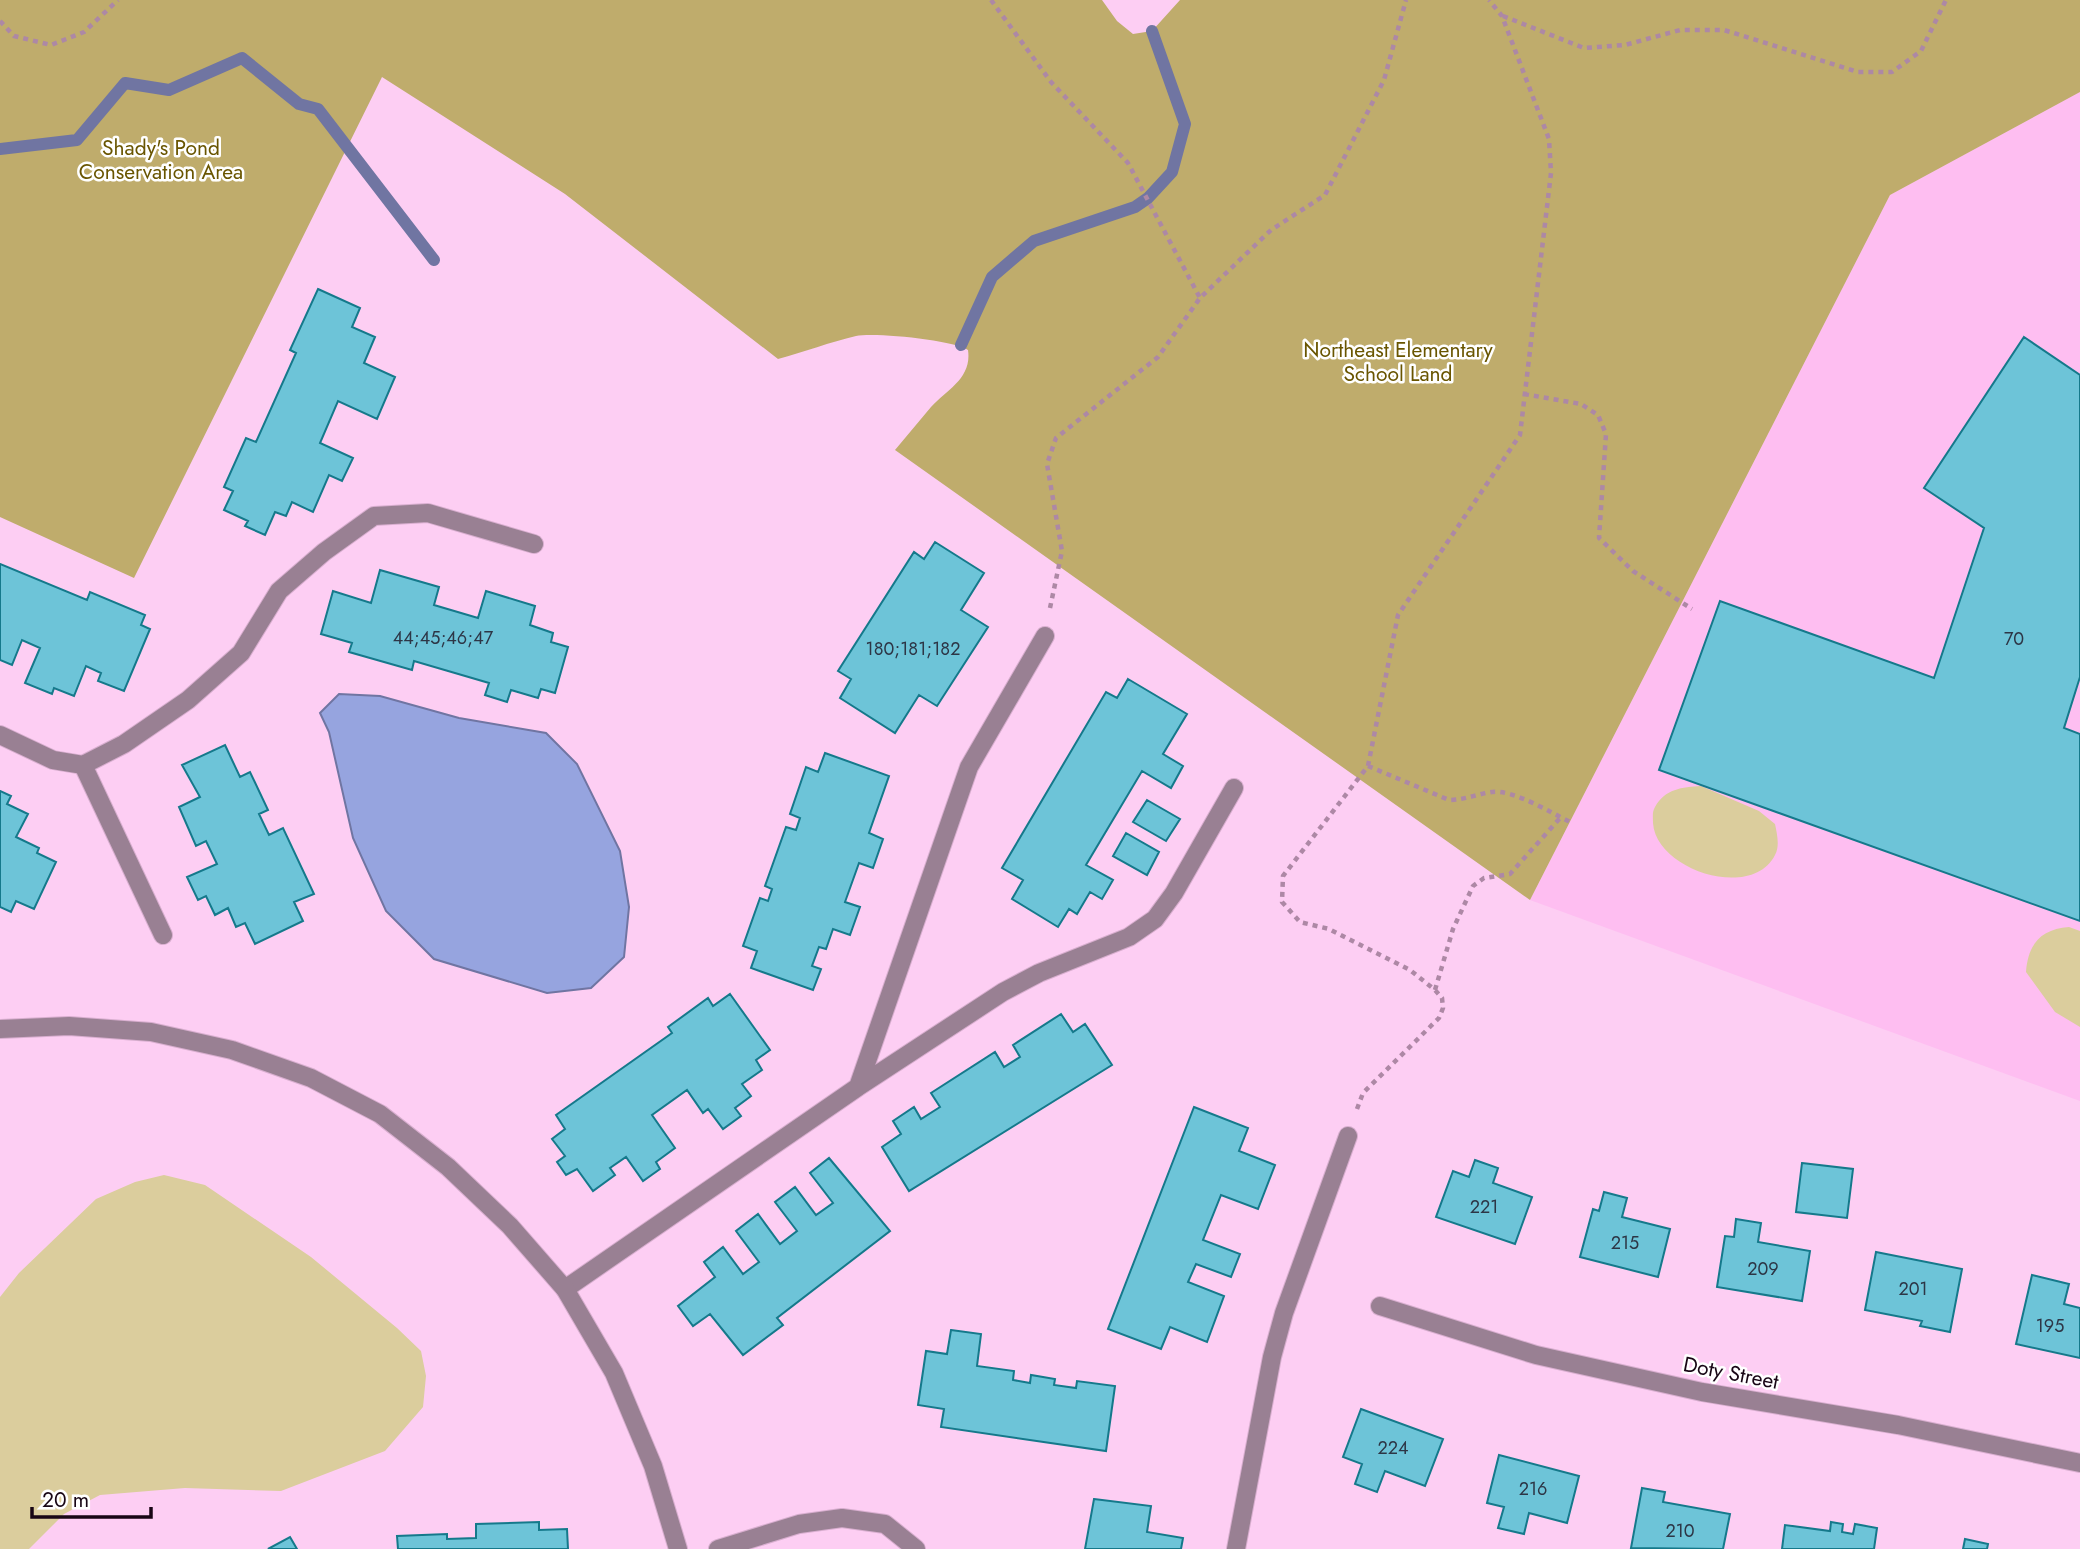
<svg xmlns="http://www.w3.org/2000/svg" width="2080" height="1549" font-family="Jost,sans-serif">
  <rect width="100%" height="100%" fill="#fdcef3"/>
  <!-- built -->
  <path fill="#febef1" d="M2080 92V1101L1530 900 1890 195Z"/>
  <!-- green -->
  <path fill="#dbcd9d" d="M1701 786 1759 811 1775 824C1777 834 1780 846 1775 855 1752 901 1656 870 1653 823 1653 817 1652 812 1655 807 1665 789 1682 787 1701 786Z
    M2069 927 2080 931V1027L2055 1012 2026 972C2028 944 2041 929 2069 927Z
    M164 1175 205 1185 311 1257 397 1328 421 1351 426 1376 423 1407 385 1451 281 1491 185 1488 100 1495 64 1514 29 1549H0V1297L19 1273 96 1199 135 1182Z"/>
  <!-- forest -->
  <path fill="#bfac6c" d="M0 0H1102L1117 21 1133 34 1152 31 1180 0H2080V92L1890 195 1530 900 895 450C907 436 919 421 931 407 948 389 972 378 968 350 954 340 874 332 856 336 830 342 804 352 778 359L565 194 382 77 134 578 0 517Z"/>
  <!-- water -->
  <path fill="#96a4df" stroke="#7075a2" stroke-width="2" d="M339 694 380 696 459 718 546 733 577 764 620 851 629 907 624 957 591 988 547 993 434 959 386 911 353 838 329 732 320 713Z"/>
  <g fill="none" stroke-linecap="round" stroke-linejoin="round">
    <!-- stream -->
    <path stroke="#7075a2" stroke-width="12" d="M0 149 77 140 125 83 169 90 242 58 299 104 318 109 434 260
      M961 345 992 277 1034 241 1135 207 1148 198 1172 172 1185 124 1152 31"/>
  </g>
  <!-- building -->
  <path fill="#6dc4d8" stroke="#15798b" stroke-width="2" d="M318 289 360 308 352 327 375 337 364 363 395 377 377 419 338 401 320 443 353 458 342 481 329 475 313 512 292 502 286 516 275 512 265 535 245 526 248 521 224 510 233 491 224 487 246 438 256 442 296 353 290 350Z
    M2024 337 2080 375V677L2064 728 2080 734V921L1659 770 1720 601 1934 678 1984 528 1924 488Z
    M935 542 984 573 961 610 988 627 937 706 919 695 895 733 840 698 851 679 838 671 914 552 924 559Z
    M0 564 87 600 90 592 145 615 141 625 150 629 124 691 98 681 101 673 86 666 74 696 54 688 52 694 25 683 40 648 22 640 12 665 0 660Z
    M380 570 439 587 434 605 478 618 486 591 535 606 530 625 553 633 551 642 568 647 555 693 541 689 538 698 511 690 507 702 485 695 489 683 414 661 412 670 349 652 352 643 321 634 333 591 371 603Z
    M1128 679 1187 714 1163 754 1183 766 1171 788 1142 771 1086 865 1113 880 1102 899 1090 892 1077 914 1069 909 1058 927 1012 899 1023 880 1002 868 1106 692 1117 698Z
    M225 745 240 777 250 772 268 810 259 814 269 835 283 828 314 894 294 902 303 921 255 944 245 923 236 927 228 908 215 915 206 896 198 900 187 877 217 864 206 841 196 846 179 807 200 797 182 765Z
    M825 753 889 776 869 833 883 839 873 868 859 863 845 902 860 907 850 935 833 929 826 949 819 947 812 966 821 969 813 990 751 968 757 951 743 946 760 898 768 901 772 889 765 886 786 827 796 830 800 818 790 814 806 767 818 772Z
    M0 791 11 796 7 804 28 814 16 837 39 848 37 853 56 862 34 909 16 901 11 912 0 907Z
    M1147 800 1180 819 1166 841 1133 822Z
    M1126 833 1159 852 1147 875 1113 856Z
    M730 994 770 1050 756 1060 762 1070 742 1084 751 1096 735 1108 741 1116 723 1129 708 1109 703 1113 687 1090 652 1115 675 1148 656 1162 660 1169 643 1181 626 1157 610 1168 615 1175 593 1191 577 1169 566 1175 557 1162 565 1156 552 1139 565 1129 556 1115 672 1033 668 1027 708 998 713 1006Z
    M1061 1014 1073 1032 1085 1024 1112 1065 909 1191 882 1147 901 1134 893 1121 914 1107 921 1119 940 1107 931 1093 995 1052 1004 1067 1020 1057 1013 1045Z
    M1194 1107 1248 1128 1239 1151 1275 1165 1258 1209 1221 1195 1203 1240 1240 1254 1231 1277 1196 1264 1188 1282 1224 1296 1207 1342 1170 1327 1161 1349 1108 1329Z
    M829 1158 890 1231 777 1318 783 1325 743 1355 710 1314 693 1326 678 1306 715 1277 704 1262 723 1247 743 1274 759 1262 736 1231 758 1214 780 1244 797 1231 775 1202 795 1187 816 1215 833 1203 810 1173Z
    M1475 1160 1498 1168 1493 1183 1532 1197 1515 1244 1436 1217 1453 1171 1469 1177Z
    M1802 1163 1853 1169 1847 1218 1796 1212Z
    M1604 1192 1627 1198 1622 1217 1670 1229 1658 1277 1580 1257 1593 1209 1599 1211Z
    M1736 1219 1761 1223 1758 1242 1810 1251 1802 1301 1717 1287 1725 1236 1734 1237Z
    M1876 1252 1962 1269 1950 1332 1920 1326 1922 1321 1865 1310Z
    M2032 1275 2069 1284 2064 1304 2080 1308V1358L2016 1344Z
    M951 1330 981 1334 977 1366 1014 1371 1013 1380 1030 1383 1031 1375 1055 1379 1054 1385 1076 1388 1077 1381 1115 1386 1106 1451 941 1427 944 1409 918 1405 926 1351 947 1354Z
    M1361 1409 1443 1439 1425 1486 1385 1471 1377 1492 1355 1484 1362 1464 1343 1457Z
    M1499 1455 1579 1476 1567 1523 1529 1513 1524 1534 1498 1528 1504 1507 1487 1503Z
    M1642 1488 1665 1492 1663 1502 1730 1514 1723 1549 1631 1548Z
    M1094 1499 1151 1506 1147 1532 1183 1538 1181 1549H1085Z
    M539 1522V1530L567 1529 568 1549H398L397 1536 447 1534V1539L476 1538V1524Z
    M1831 1522 1843 1524 1842 1532 1853 1534 1855 1524 1877 1528 1874 1549H1782L1785 1525 1830 1531Z
    M290 1537 297 1549H268Z
    M1965 1539 1988 1544 1987 1549H1963Z"/>
  <g fill="none" stroke-linecap="round" stroke-linejoin="round">
    <defs>
      <path id="lane" d="M0 735 53 760 83 765 124 744 188 700 241 653 279 591 324 552 374 516 428 513 534 544
        M83 765 163 935
        M858 1087 969 767 1045 636
        M565 1289 858 1087 1003 992 1039 973 1129 937 1155 919 1174 893 1234 788
        M718 1549 799 1524 842 1518 885 1524 916 1549
        M1236 1549 1272 1357 1284 1313 1348 1136"/>
      <path id="street" d="M0 1029 69 1026 151 1032 232 1050 311 1078 380 1114 448 1167 510 1226 565 1289 614 1373 653 1466 678 1549
        M1380 1306 1536 1355 1702 1392 1898 1425 2080 1463"/>
    </defs>
    <!-- lane casing -->
    <use href="#lane" stroke="#d8aecf" stroke-width="20"/>
    <!-- street casing -->
    <use href="#street" stroke="#d8aecf" stroke-width="20"/>
    <!-- path -->
    <path stroke="#ad88a5" stroke-width="4.5" stroke-dasharray="5 5" stroke-linecap="butt" d="M991 0 1051 82 1128 163 1200 298
      M1503 16 1584 48 1625 45 1680 30H1724L1858 72H1892L1921 51 1946 0
      M0 21 14 36 51 45 84 32 118 0
      M1524 394 1581 404 1598 415 1606 434 1599 538 1633 571 1692 609
      M1050 608 1062 551 1047 464 1056 438 1158 357 1200 298 1271 230 1325 195 1384 80 1406 0
      M1368 766 1449 800C1465 800 1477 794 1492 792 1512 789 1552 813 1570 822
      M1435 990 1453 929 1473 886 1484 878 1510 874 1561 817
      M1357 1109 1363 1093 1439 1018 1443 1008 1442 998 1435 990 1410 970 1329 929 1300 922 1282 902 1283 876 1368 766 1398 615 1520 435 1551 173 1549 139 1502 16 1489 0"/>
    <!-- lane -->
    <use href="#lane" stroke="#998093" stroke-width="18"/>
    <!-- street -->
    <use href="#street" stroke="#998093" stroke-width="18"/>
  </g>
  <g text-anchor="middle" dominant-baseline="central" stroke-width="5" stroke-linejoin="round" paint-order="stroke">
    <!-- number labels -->
    <g font-size="18" fill="#2d3646">
      <text x="443" y="638">44;45;46;47</text>
      <text x="2014" y="639">70</text>
      <text x="913" y="649">180;181;182</text>
      <text x="1484" y="1207">221</text>
      <text x="1625" y="1243">215</text>
      <text x="1763" y="1269">209</text>
      <text x="1913" y="1289">201</text>
      <text x="2050" y="1326">195</text>
      <text x="1393" y="1448">224</text>
      <text x="1533" y="1489">216</text>
      <text x="1680" y="1531">210</text>
    </g>
    <!-- park labels -->
    <g font-size="21" fill="#695500" stroke="#fff">
      <text x="161" y="148">Shady's Pond<tspan x="161" dy="24">Conservation Area</tspan></text>
      <text x="1398" y="350">Northeast Elementary<tspan x="1398" dy="24">School Land</tspan></text>
    </g>
    <!-- street labels -->
    <g font-size="21" fill="#180615" stroke="#fff">
      <text transform="translate(1731 1373) rotate(11)">Doty Street</text>
    </g>
  </g>
  <!-- scale -->
  <path d="M32 1507v10h119v-10" fill="none" stroke="#180615" stroke-width="3.5"/>
  <text x="42" y="1507" font-size="21" fill="#180615" stroke="#ffffff" stroke-width="5" paint-order="stroke">20 m</text>
</svg>
